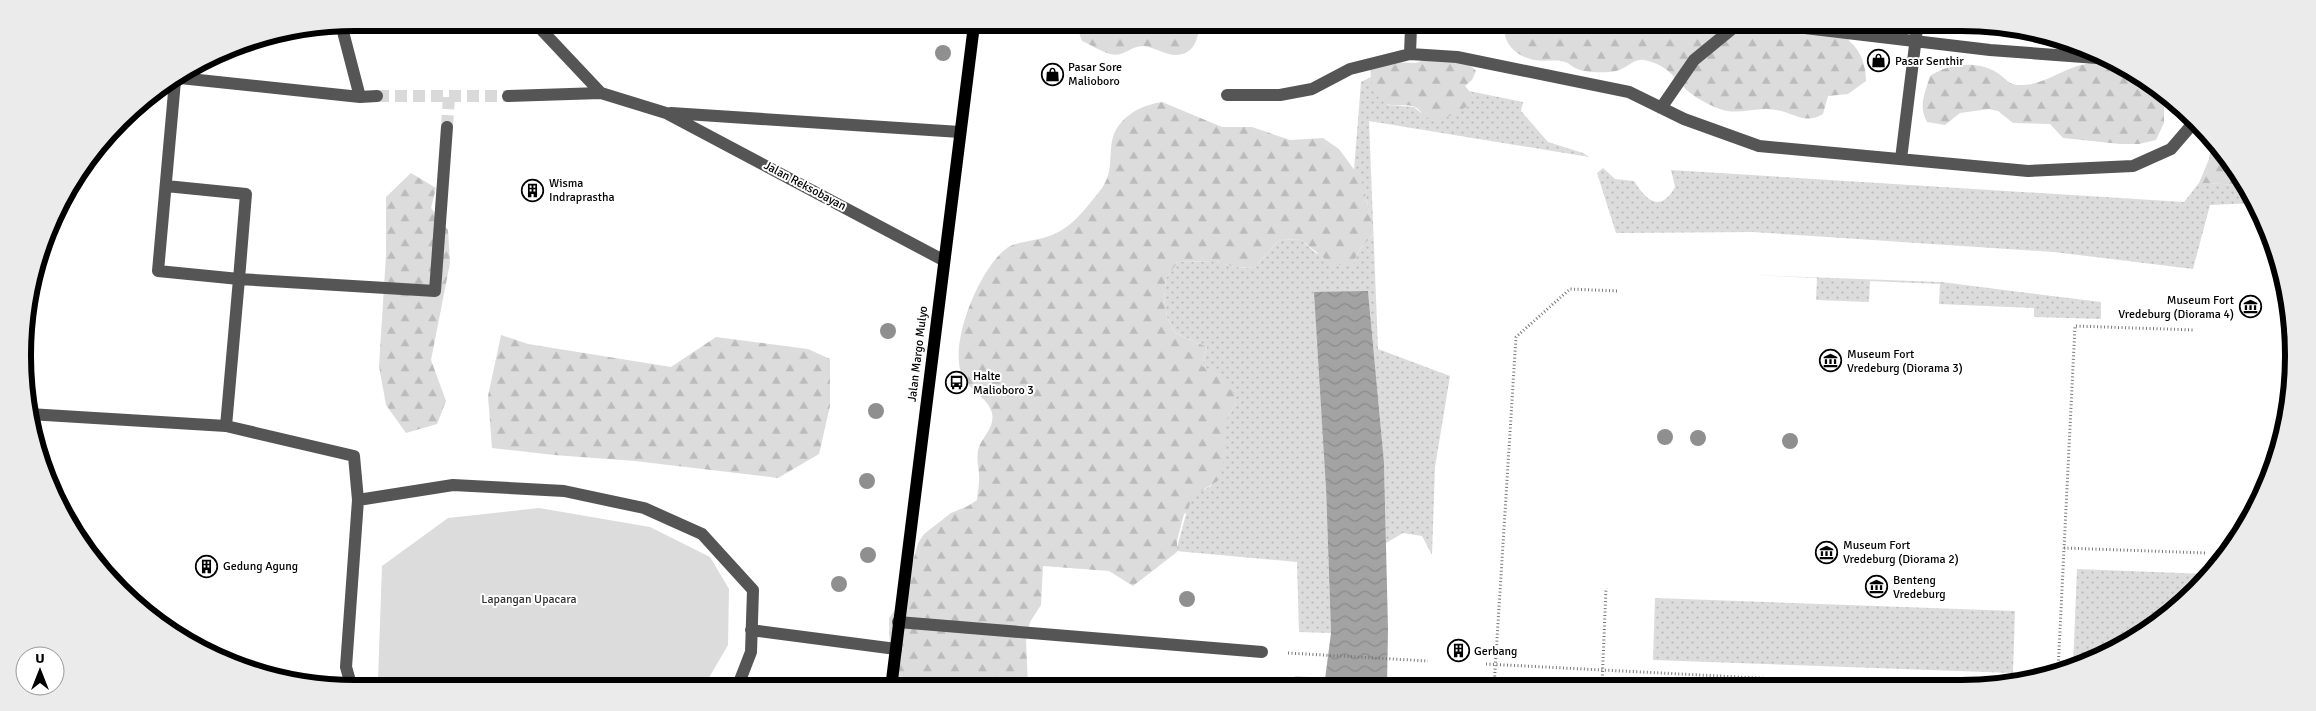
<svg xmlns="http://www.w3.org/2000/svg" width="2316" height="711" font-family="Signika,sans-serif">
  <defs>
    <pattern id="grass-dots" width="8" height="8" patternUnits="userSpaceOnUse" patternTransform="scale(1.25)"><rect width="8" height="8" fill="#dcdcdc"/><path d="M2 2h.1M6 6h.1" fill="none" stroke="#bbb" stroke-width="1.8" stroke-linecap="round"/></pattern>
    <pattern id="forest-firs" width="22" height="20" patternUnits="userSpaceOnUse" patternTransform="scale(1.25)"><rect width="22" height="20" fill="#dcdcdc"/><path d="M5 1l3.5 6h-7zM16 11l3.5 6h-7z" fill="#bbb"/></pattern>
    <pattern id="water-waves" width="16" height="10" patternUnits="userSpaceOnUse" patternTransform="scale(1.25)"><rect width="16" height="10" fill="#a3a3a3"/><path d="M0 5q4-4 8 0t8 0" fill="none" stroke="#8b8b8b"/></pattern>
  </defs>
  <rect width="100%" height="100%" fill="#fff"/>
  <!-- grass -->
  <path fill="url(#grass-dots)" d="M1371 77 1388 105 1414 107 1426 117C1445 120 1462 112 1474 97L1469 91 1523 102 1521 111 1548 142 1583 153 1589 157 1369 121 1378 349 1450 376 1435 467 1432 555 1422 536 1403 533 1386 543 1384 462 1368 291 1326 488 1331 633 1299 632 1297 562 1176 551 1189 503 1194 495 1211 486 1226 450V420L1236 403 1219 375 1202 366 1207 347 1175 333 1167 317 1164 298 1166 278 1178 262 1216 261 1234 267 1254 268 1280 239 1301 240 1316 253 1352 265 1360 249 1373 235C1370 213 1366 189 1354 170L1361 82Z
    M1603 168 1615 179 1634 181C1646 200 1660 214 1675 187L1671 170 2184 202 2199 183 2245 185 2255 203 2210 205 2193 269 2054 252 1753 232 1616 233 1597 173Z
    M1752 275 1941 282 2101 302V319L2034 317V308L1939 304 1940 284 1870 281 1869 302 1816 300 1817 278Z
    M2077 569 2206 574 2180 606 2088 663 2073 667Z
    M1655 598 2015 611 2013 673 1653 660Z
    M1295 676 1325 678 1324 687H1293Z"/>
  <!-- forest -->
  <path fill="url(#forest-firs)" d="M1076 25 1201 26C1197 34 1197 47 1187 52 1172 61 1157 47 1143 46 1130 46 1123 58 1110 54 1100 51 1091 45 1082 41Z
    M1505 27 1850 28 1848 31 1849 41C1861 50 1866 66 1866 81L1848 94 1828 96 1823 114C1805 125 1794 113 1776 110 1757 106 1738 116 1720 109 1711 106 1700 100 1693 95 1675 82 1671 65 1644 60 1634 58 1626 69 1616 71 1605 73 1585 73 1575 68 1571 66 1569 63 1565 62 1555 59 1545 62 1535 60 1519 58 1502 44 1505 27Z
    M1426 59C1442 60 1465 57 1476 71L1472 80 1465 86 1474 97C1468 110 1441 124 1426 117 1422 115 1420 109 1415 107 1408 104 1398 106 1391 105 1375 103 1369 81 1371 67L1389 62 1416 63Z
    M2093 63 2113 67 2121 65 2146 79 2164 94V123L2156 140 2139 144H2120L2063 138 2050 124 2013 123 1998 111 1989 109 1960 113 1945 125 1927 122C1918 106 1925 93 1930 76 1948 64 1976 60 1996 72 2005 77 2008 85 2019 85 2046 86 2065 65 2093 63Z
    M1162 102 1222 127H1252L1290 140 1323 138 1339 149 1361 179 1371 218 1373 235 1360 249 1352 265H1333L1301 240 1280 239 1254 268 1234 267 1215 261 1178 262 1166 278 1164 298 1167 317 1175 333 1207 347 1202 366C1224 377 1231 379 1236 403L1226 420V450L1220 479C1206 490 1190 493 1188 512L1184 514 1177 541V552L1133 586 1109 571 1043 566 1041 605 1030 622 1026 640 1028 687 887 688 890 659 889 618 902 601 918 543 924 534 951 513 968 506 977 500C977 494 979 488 979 481 980 471 975 458 979 447 983 436 995 427 992 413 988 397 968 390 962 375 948 344 980 267 1007 248 1015 242 1033 241 1043 238 1071 231 1085 209 1102 188 1113 172 1109 158 1112 141 1117 117 1141 105 1162 102Z
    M2212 140 2238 171 2245 185 2199 183 2209 159Z
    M411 173 436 188 431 208 448 230 450 263 431 360 446 401 437 424 406 433 386 405 379 366 386 255V197Z
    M501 335 528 344 671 367 716 337 808 349 830 359V406L819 454 778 478 635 461 554 455 492 448 488 396Z"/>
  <!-- park -->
  <path fill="#dcdcdc" d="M539 508 650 527 710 557 729 589 728 645 703 688H384L378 680 382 566 448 518Z"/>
  <!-- water -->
  <path fill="url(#water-waves)" d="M1368 291 1384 462 1388 629 1387 686 1324 687 1331 633 1326 488 1314 292Z"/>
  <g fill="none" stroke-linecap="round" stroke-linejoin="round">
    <!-- minor-tunnel -->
    <path stroke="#d9d9d9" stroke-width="12" stroke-dasharray="12 6" stroke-linecap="butt" d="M377 96H508
      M447 127 449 96"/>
    <!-- path -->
    <path stroke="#777" stroke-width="3" stroke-dasharray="1 2.5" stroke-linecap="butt" d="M2064 548 2206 553
      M1288 653 1428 661
      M1486 664 1913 686
      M2058 671 2075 326 2195 330
      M1602 686 1606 588
      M1494 687 1516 337 1570 289 1619 291"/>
    <!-- minor -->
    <path stroke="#555" stroke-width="12" d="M535 23 601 93 666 113 943 260
      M341 24 360 97
      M1805 28 1990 50 2110 59
      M1410 54 1411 27
      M180 78 360 97 377 96
      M1227 95H1280L1312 89 1350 69 1410 54 1457 57 1629 92 1684 119 1759 146 2028 171 2133 166 2171 149 2196 120
      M508 96 601 93
      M1661 108 1694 60 1733 28
      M671 113 960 132
      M1901 159 1917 29
      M166 186 246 194 239 279 158 271 175 81
      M29 414 226 426 354 456 358 500 346 667 352 688
      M226 426 239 279 435 291 447 127
      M358 500 453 485 564 491 644 508 702 534 753 590 751 652 737 688
      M898 622 1262 652
      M751 630 896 649"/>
    <!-- major -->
    <path stroke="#000" stroke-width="12" d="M891 688 974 25"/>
  </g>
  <!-- trees -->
  <g fill="#8f8f8f">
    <circle cx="943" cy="53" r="8"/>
    <circle cx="888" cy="331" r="8"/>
    <circle cx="876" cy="411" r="8"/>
    <circle cx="1665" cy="437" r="8"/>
    <circle cx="1698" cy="438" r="8"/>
    <circle cx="1790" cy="441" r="8"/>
    <circle cx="867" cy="481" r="8"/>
    <circle cx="868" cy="555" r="8"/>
    <circle cx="839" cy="584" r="8"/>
    <circle cx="1187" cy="599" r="8"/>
  </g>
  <!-- icons -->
  <defs>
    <symbol id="shop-ring" viewBox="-11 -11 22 22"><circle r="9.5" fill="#fff" stroke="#000" stroke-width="1.5"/><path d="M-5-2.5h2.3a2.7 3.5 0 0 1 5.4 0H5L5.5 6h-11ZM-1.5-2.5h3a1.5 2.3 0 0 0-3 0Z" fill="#000"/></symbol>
    <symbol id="building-ring" viewBox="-11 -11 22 22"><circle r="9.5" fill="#fff" stroke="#000" stroke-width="1.5"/><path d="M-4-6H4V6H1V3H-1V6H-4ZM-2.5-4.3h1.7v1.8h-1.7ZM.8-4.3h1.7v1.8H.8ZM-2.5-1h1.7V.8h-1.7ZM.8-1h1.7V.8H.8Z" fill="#000"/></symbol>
    <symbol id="museum-ring" viewBox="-11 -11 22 22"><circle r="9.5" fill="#fff" stroke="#000" stroke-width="1.5"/><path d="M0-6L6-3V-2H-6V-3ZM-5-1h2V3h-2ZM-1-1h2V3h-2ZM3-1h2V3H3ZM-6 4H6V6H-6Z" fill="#000"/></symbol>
    <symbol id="bus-ring" viewBox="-11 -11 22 22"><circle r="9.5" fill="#fff" stroke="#000" stroke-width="1.5"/><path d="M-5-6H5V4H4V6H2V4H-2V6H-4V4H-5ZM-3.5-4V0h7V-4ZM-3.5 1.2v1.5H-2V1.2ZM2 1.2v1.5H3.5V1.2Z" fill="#000"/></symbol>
  </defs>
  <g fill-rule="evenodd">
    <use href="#shop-ring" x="1866" y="48" width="25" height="25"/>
    <use href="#shop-ring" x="1040" y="62" width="25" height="25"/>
    <use href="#building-ring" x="520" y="178" width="25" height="25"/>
    <use href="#museum-ring" x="2238" y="294" width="25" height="25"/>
    <use href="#museum-ring" x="1818" y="348" width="25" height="25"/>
    <use href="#bus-ring" x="944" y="370" width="25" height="25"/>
    <use href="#museum-ring" x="1814" y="540" width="25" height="25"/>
    <use href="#building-ring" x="194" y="554" width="25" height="25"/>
    <use href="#museum-ring" x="1864" y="574" width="25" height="25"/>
    <use href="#building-ring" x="1446" y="638" width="25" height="25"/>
  </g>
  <g text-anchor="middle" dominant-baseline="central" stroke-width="4" stroke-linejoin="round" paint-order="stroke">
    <!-- poi labels -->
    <g font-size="12" fill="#000" stroke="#fff" text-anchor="start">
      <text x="1895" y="61">Pasar Senthir</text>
      <text x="1068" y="67">Pasar Sore<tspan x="1068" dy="14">Malioboro</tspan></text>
      <text x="549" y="183">Wisma<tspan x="549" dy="14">Indraprastha</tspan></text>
      <text x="2234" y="300" text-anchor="end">Museum Fort<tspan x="2234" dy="14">Vredeburg (Diorama 4)</tspan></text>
      <text x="1847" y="354">Museum Fort<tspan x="1847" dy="14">Vredeburg (Diorama 3)</tspan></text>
      <text x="973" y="376">Halte<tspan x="973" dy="14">Malioboro 3</tspan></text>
      <text x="1843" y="545">Museum Fort<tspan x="1843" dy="14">Vredeburg (Diorama 2)</tspan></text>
      <text x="223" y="566">Gedung Agung</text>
      <text x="1893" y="580">Benteng<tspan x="1893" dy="14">Vredeburg</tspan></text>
      <text x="1474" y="651">Gerbang</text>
    </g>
    <!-- street labels -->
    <g font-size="12" fill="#000" stroke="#fff">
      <text transform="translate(805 186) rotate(28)">Jalan Reksobayan</text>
      <text transform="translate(918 354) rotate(-83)">Jalan Margo Mulyo</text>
    </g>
    <!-- park labels -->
    <g font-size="12" fill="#333" stroke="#fff">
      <text x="529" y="599">Lapangan Upacara</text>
    </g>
  </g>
  <!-- crop -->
  <path d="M0 0H2316V711H0ZM355 31H1961A324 324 0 0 1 2285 355V356A324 324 0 0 1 1961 680H355A324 324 0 0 1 31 356V355A324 324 0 0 1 355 31Z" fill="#ebebeb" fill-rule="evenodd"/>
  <path fill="none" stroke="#000" stroke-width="6" d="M355 31H1961A324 324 0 0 1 2285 355V356A324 324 0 0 1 1961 680H355A324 324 0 0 1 31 356V355A324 324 0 0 1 355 31Z"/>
  <!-- north arrow -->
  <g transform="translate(40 671)"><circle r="24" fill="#ffffff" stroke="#999999"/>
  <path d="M0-4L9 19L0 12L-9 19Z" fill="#000000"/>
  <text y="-8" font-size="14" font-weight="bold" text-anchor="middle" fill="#000000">U</text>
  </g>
</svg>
